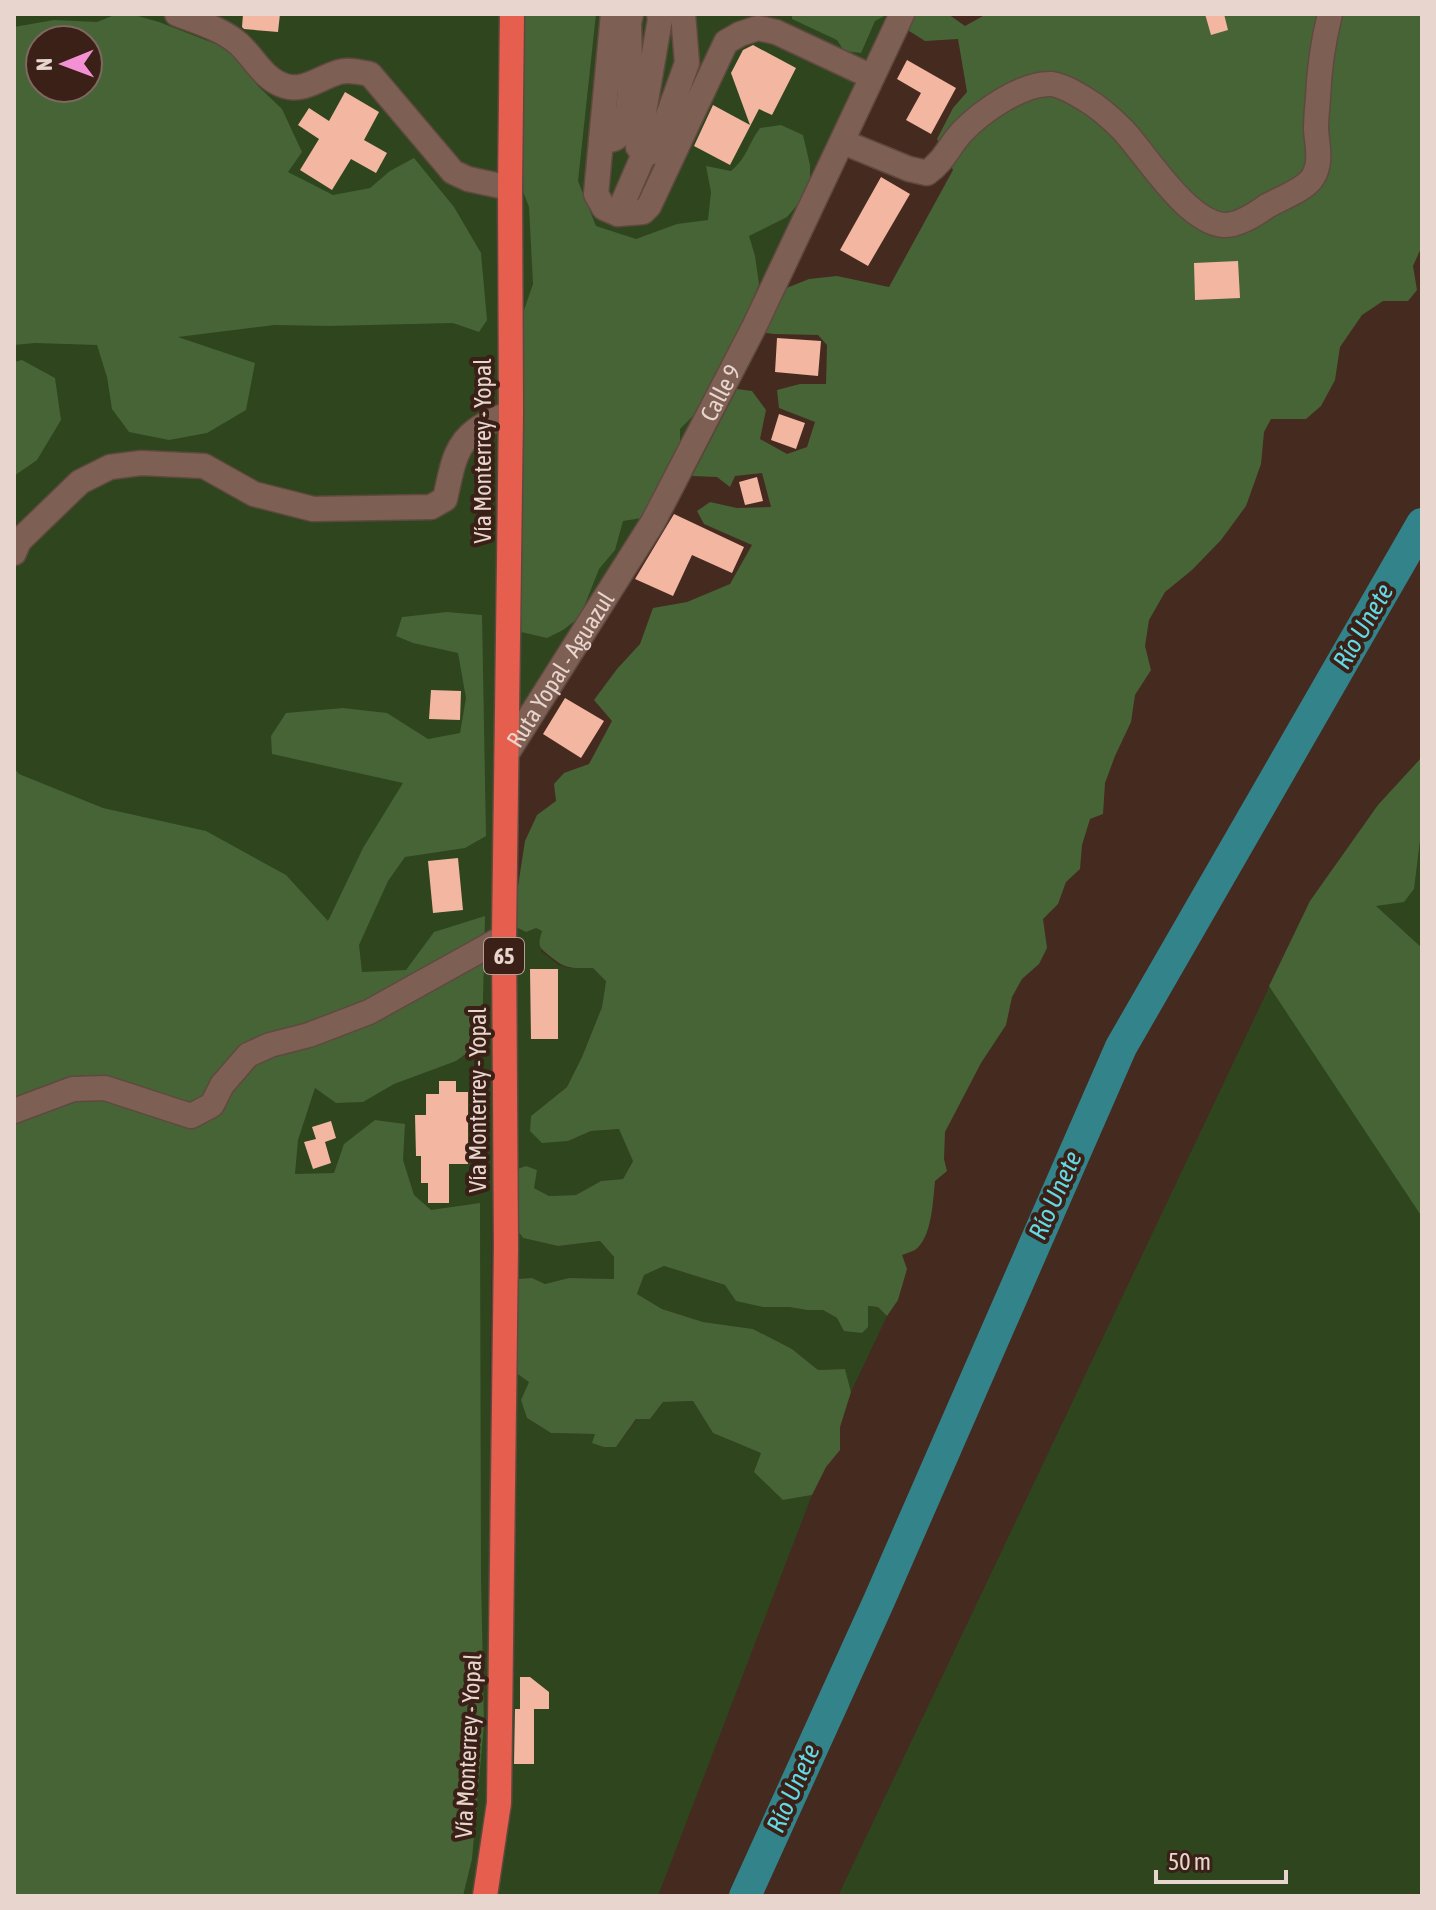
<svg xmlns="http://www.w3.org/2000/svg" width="1436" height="1910" font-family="'Asap Condensed',sans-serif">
  <rect width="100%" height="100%" fill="#452a20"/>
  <!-- green -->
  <path fill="#2e451e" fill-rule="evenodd" d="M14 14H889L864 63 810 190 759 284 741 330 661 487 496 753 490 1419 491 1767 487 1816 475 1896H14ZM40 40H88V88H40Z
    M1422 757V1896H838L1310 901 1378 805Z
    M512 925 536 928 543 931 541 951 559 965 569 968H593L606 980 602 1007 582 1057 567 1087 531 1116 568 1141 591 1131 620 1129 633 1160 623 1179 601 1181 576 1195 549 1196 534 1188 512 1171Z
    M512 1223 523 1238 558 1246 600 1241 614 1257 615 1279 569 1278 545 1284 532 1278 517 1279Z
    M664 1266 725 1285 763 1307H789L807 1310H823L862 1333 867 1327 868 1306 878 1307 887 1316 851 1392 845 1369 818 1370 792 1349 753 1329 703 1322 662 1309 637 1294 644 1274Z
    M512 1370 529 1381 527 1418 551 1433 595 1434 616 1447 637 1419H650L663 1402 693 1401 713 1433 762 1453 783 1500 812 1495 658 1896H498L511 1804Z"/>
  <!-- forest -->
  <path fill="#476436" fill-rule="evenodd" d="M117 14H131L159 22 234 51 257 85 282 109 302 152 288 172 333 195 370 188 390 171 414 158 454 207 481 253 487 320 479 332 453 323 329 326 275 325 178 337 255 363 246 410 207 433 169 440 129 432 112 409 107 377 97 345 35 343 14 345V27L54 20 97 22ZM40 40H88V88H40Z
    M524 14H596L578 181 596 226 636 239 677 224 708 220 711 192 706 166 731 171C747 158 748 144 760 128L781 125 803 135 810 165V190L787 217 749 236 755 256 759 284 741 330 698 411 680 429V448L642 518 623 521 615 550 599 569 580 617 563 630 547 638 521 632 523 313 533 284 529 207 522 189Z
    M792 14H888L875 21 861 53 844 51 837 40 792 19Z
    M915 14H948L965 26 983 16 993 14H1422V246L1413 266 1417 290 1408 301H1383L1362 315 1340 347 1335 380 1321 406 1306 419H1271L1264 432 1261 464 1246 506 1221 540 1192 570 1165 592 1149 620 1145 646 1151 670 1135 695 1131 722 1115 756 1105 783 1103 814 1090 819 1082 845 1080 869 1066 882 1058 904 1043 919 1047 948 1039 964 1022 979 1012 997 1006 1025 981 1063 945 1132 944 1159 947 1171 935 1181C933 1200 932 1238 915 1250 911 1252 907 1253 902 1255L907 1269 898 1300 887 1316 878 1307 868 1306V1327L862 1333 844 1331 837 1318 823 1310H807L789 1307H763L736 1301 725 1285 664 1266 644 1275 637 1294 662 1309 703 1322 753 1329 792 1349 818 1370 845 1369 851 1392 840 1427V1450L826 1467 812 1495 783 1500 754 1472 761 1453 713 1433 693 1401 663 1402 650 1419H636L616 1447H604L592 1443 595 1434 551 1433 527 1418 521 1400 529 1382 512 1370 517 1279 532 1278 545 1284 569 1278 614 1279V1257L600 1241 558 1246 523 1238 512 1223V1171L526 1166 537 1170 534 1188 549 1196 576 1195 601 1181 623 1179 633 1161 619 1129 591 1131 568 1141 542 1143 530 1131 531 1116 567 1087 582 1057 602 1007 606 981 593 968C572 968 567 970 551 957 539 947 537 947 542 931L536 928 526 932 512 925 525 841 537 815 556 801 554 784 564 773 589 764 612 721 594 700 617 669 640 644 653 608 687 602 730 584 752 545 704 524 697 511 710 502 737 508 771 507 762 473 735 476 730 487 717 477 692 476 737 389 752 391 766 410 760 439 787 454 807 447 815 422 779 408 777 390 800 384H826L827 345 818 335 774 334 760 332 784 289 809 279 837 276 889 287 953 170 937 139 953 108 967 92 958 39 925 41 906 29Z
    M22 360 55 378 61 420 37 460 14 476V362Z
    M447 612 482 615 486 836 465 848 405 857 388 881 359 945 362 972 406 970 434 932 485 916 482 1042 456 1061 394 1084 363 1102 336 1103 315 1088 298 1140 295 1174 334 1173 344 1144 375 1120 405 1124 403 1160 414 1195 431 1210 480 1203 481 1577 484 1724 472 1859 463 1896H14V768L19 774 103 808 206 831 286 875 328 921 363 848 403 783 272 754 271 736 286 713 343 708 387 713 428 739 460 733 466 698 458 653 413 643 396 636 402 617Z
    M1422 757V837L1420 840 1414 889 1404 902 1376 906 1422 948V1217L1269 986 1310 901 1378 805Z"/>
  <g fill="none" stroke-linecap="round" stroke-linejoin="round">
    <!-- river -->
    <path stroke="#33838b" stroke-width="32" d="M745 1896 878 1603 1121 1047 1422 524"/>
  </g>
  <!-- building -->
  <path fill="#f3b6a0" d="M243 14H280L278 32 244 29 242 27Z
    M1205 14H1224L1228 30 1211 35Z
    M753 45 796 68 772 115 759 109 730 165 694 146 713 105 750 125 731 73 743 50Z
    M907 60 956 88 931 134 906 120 921 93 897 79Z
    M345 92 379 112 364 140 387 153 376 173 351 159 332 190 300 170 319 139 298 125 309 108 329 121Z
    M881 177 910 194 868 266 840 250Z
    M1238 261 1240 298 1195 300 1194 263Z
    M777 338 821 341 818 376 775 372Z
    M779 414 805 423 796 449 771 440Z
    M757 477 763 501 745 505 739 482Z
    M674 514 744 547 732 573 692 555 673 596 635 579Z
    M431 690 461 691 460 720 429 719Z
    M565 698 604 721 581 758 543 734Z
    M458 858 463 910 433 913 428 861Z
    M530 969H558V1039H531Z
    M439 1081H456V1092H468V1164H449V1203H428V1183H421V1156H416L415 1115H426V1094H439Z
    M331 1121 336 1138 325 1142 331 1163 313 1169 304 1142 316 1139 312 1127Z
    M520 1677H530L549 1692V1709H534V1764H514L515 1709H520Z"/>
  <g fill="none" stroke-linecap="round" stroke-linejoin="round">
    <defs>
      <g id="minor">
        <path d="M177 14C198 22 222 29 239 44 255 59 263 79 285 86 304 92 321 77 339 72 349 69 359 72 370 74L453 172 468 179 510 188"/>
        <path d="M613 14 596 194 604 208 618 214 643 212 649 206 726 42 740 34 758 28 776 32 872 77"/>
        <path d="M659 14 660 19 638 147 644 154 652 152 657 146 687 63 683 14"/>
        <path d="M601 140C607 140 614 141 619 135 635 116 629 49 629 23L631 14"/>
        <path d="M843 142 909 169 927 173C946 159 948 147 962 132 981 112 1023 82 1052 84 1064 86 1075 93 1085 99 1099 107 1111 118 1123 130 1147 156 1186 221 1223 225 1238 226 1256 214 1267 206 1281 198 1305 190 1313 177 1322 162 1317 145 1316 129 1316 119 1317 109 1318 98 1319 70 1323 42 1330 14"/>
        <path d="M618 214 644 154"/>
        <path d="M14 553 19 541 80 482 110 467 141 463 204 466 254 494 313 509 431 507 445 499C451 474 453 446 476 430 486 422 500 418 511 412"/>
        <path id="s1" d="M507 742V753L653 522 755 325 902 14"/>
        <path d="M14 1111 73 1089 105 1088 191 1116 212 1105 222 1085 248 1055 270 1045 309 1035 369 1012 504 937"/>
      </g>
      <path id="highway" d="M485 1896 499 1803 506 1246 504 937 511 412 510 188 512 14"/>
    </defs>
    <!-- minor casing -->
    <use href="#minor" stroke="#5f493f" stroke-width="27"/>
    <!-- highway casing -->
    <use href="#highway" stroke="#5f493f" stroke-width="27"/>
    <!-- minor -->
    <use href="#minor" stroke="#7e5f54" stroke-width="24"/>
    <!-- highway -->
    <use href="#highway" stroke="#e65f4e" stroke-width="24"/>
  </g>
  <g text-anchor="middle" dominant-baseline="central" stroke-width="8" stroke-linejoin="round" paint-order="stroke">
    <!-- shield labels -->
    <rect fill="#3a2016" stroke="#b39f97" stroke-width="2" x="484" y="938" width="40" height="36" rx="6"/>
    <g font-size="22" font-weight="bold" fill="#e7d5ce">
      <text x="504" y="956">65</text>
    </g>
    <!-- street labels -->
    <g font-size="24" fill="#e7d5ce" stroke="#3a2016">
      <text stroke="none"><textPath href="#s1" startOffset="430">Calle 9</textPath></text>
      <text transform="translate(482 451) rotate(-90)">Vía Monterrey - Yopal</text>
      <text stroke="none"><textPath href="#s1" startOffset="110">Ruta Yopal - Aguazul</textPath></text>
      <text transform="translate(477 1100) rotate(-90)">Vía Monterrey - Yopal</text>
      <text transform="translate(468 1746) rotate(-87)">Vía Monterrey - Yopal</text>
    </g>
    <!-- water labels -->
    <g font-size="26" font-style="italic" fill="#62d9e5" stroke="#3a2016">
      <text transform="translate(1363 626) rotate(-60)">Río Unete</text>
      <text transform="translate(1055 1195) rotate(-66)">Río Unete</text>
      <text transform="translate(793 1788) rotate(-66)">Río Unete</text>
    </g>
  </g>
  <!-- border -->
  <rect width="1436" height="1910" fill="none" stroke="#e7d5ce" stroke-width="32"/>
  <!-- north arrow -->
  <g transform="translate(64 64) rotate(269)"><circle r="38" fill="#3a2016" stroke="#7f6860" stroke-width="2"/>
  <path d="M0-6L14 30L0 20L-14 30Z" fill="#f491d4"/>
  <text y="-12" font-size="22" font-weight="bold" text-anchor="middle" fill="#e7d5ce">N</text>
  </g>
  <!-- scale -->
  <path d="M1156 1870v12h130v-12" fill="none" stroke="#e7d5ce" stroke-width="4"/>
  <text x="1168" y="1870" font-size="24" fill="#e7d5ce" stroke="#3a2016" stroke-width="6" paint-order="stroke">50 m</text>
</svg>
